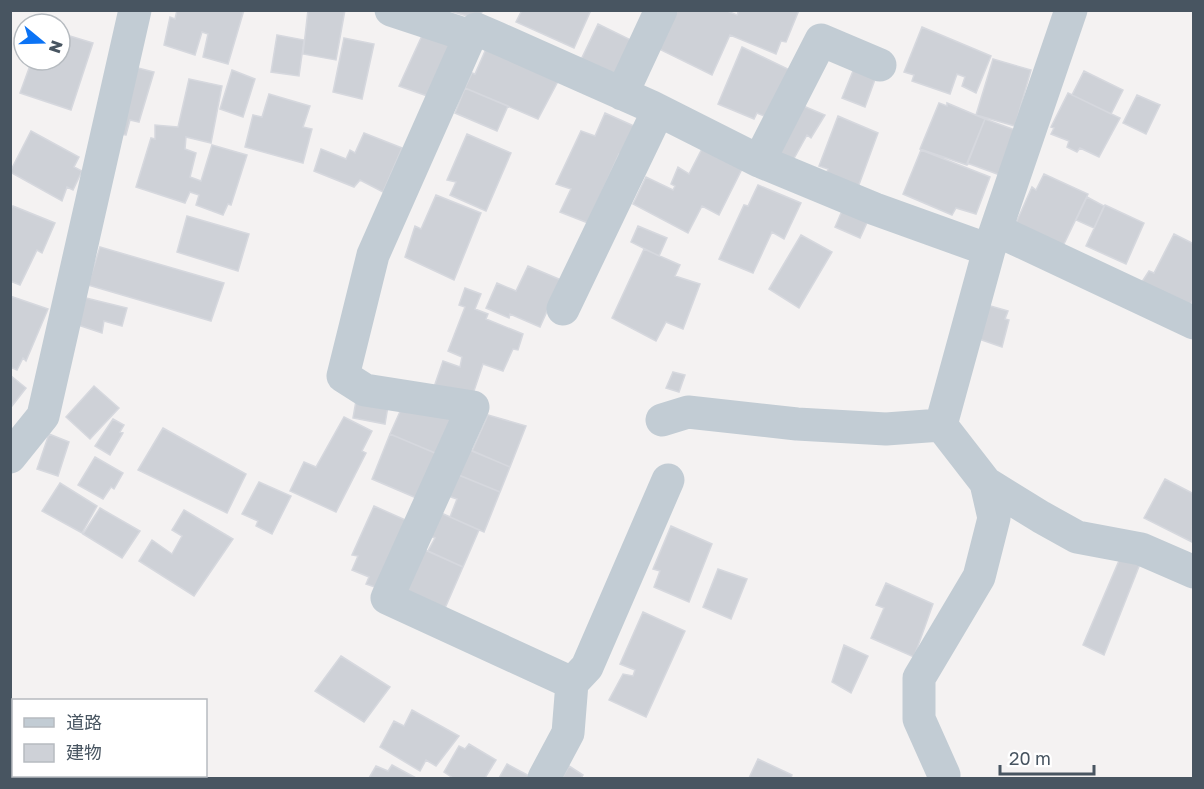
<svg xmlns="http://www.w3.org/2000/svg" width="1204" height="789" font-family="'Golos Text','Noto Sans JP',sans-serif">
  <rect width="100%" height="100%" fill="#f4f2f2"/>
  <!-- building -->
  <path fill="#ced1d7" stroke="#d6d8de" stroke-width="1.5" d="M177 10H244L228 64 203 57 208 34 202 32 195 55 164 45 170 17 175 19Z
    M308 10H345L336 60 303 54Z
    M446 10H483L478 19Z
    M522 10H591L574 48 516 22Z
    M678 10H725L737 15 739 10H799L786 42 781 41 776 54 730 35 712 75 657 48Z
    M598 24 639 44 620 86 579 64Z
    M426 27 459 40 433 98 399 86Z
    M922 27 991 56 976 93 962 86 965 77 957 74 950 94 912 81 914 75 904 72Z
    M60 33 93 43 71 110 20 93 32 60H60Z
    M277 35 304 40 299 76 271 72Z
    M344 38 374 44 362 99 333 92Z
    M489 42 563 72 538 119 465 88 472 73 475 74Z
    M742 47 792 71 771 119 757 113 754 119 718 104Z
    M993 59 1031 70 1015 126 976 115Z
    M130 66 154 72 139 122 130 120 126 135 111 133Z
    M855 66 877 74 865 107 842 98Z
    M232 70 255 79 243 117 220 109Z
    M1084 71 1123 90 1111 114 1072 95Z
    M189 79 222 86 211 143 186 137 185 149 196 153 190 177 201 181 212 145 247 155 231 205 228 204 223 215 196 205 199 195 190 192 185 203 136 187 151 138 155 139V125L178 127Z
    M465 88 508 106 497 131 455 113Z
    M1068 93 1120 118 1099 157 1080 148 1077 152 1067 147 1069 141 1051 134 1054 128 1051 127Z
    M269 94 310 106 303 127 312 129 303 163 245 147 253 115 262 117Z
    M1137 95 1160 105 1146 134 1123 123Z
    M939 103 947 106V103L985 119 967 165 920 149Z
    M801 105 825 115 811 138 807 135 792 162 773 150Z
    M605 113 636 127 625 156 619 154 588 223 560 212 571 189 556 184 581 131 595 136Z
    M838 116 878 133 857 190 825 178 828 169 819 166Z
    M985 119 1018 131 1000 175 967 163Z
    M31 131 79 157 74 167 82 171 73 190 67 187 62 201 10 172Z
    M364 133 402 148 383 192 360 180 354 187 314 171 321 149 346 159 350 150 355 153Z
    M467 134 511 153 486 211 450 195 456 182 447 180Z
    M706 141 746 161 719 215 702 206 688 233 633 204 646 177 673 190 675 186 671 184 678 167 689 174Z
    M921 150 990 177 976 214 956 208 952 215 903 194Z
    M1044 174 1088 194 1063 246 1016 223 1032 187 1036 190Z
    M758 185 801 203 784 239 772 232 753 273 719 259 744 205 748 206Z
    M436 195 481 213 454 280 405 257 415 226 421 229Z
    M1087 197 1104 206 1094 228 1076 220Z
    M845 204 870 216 860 238 835 227Z
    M1105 205 1144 223 1126 264 1086 246Z
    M13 206 55 223 42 253 37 250 20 285 10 281V210Z
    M187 216 249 234 238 271 177 252Z
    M638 226 667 238 659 256 631 242Z
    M1174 234 1194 244V297L1188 309 1138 288 1149 271 1154 273Z
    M801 235 832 252 799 308 769 289Z
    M100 247 224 283 211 321 88 285Z
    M644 249 680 265 675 276 700 284 683 329 666 322 656 341 612 318Z
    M528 266 561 280 540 327 510 314 509 318 486 308 497 283 516 291Z
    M465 288 481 294 475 309 488 314 486 319 523 334 518 350 513 349 503 371 483 364 473 394 434 387 443 361 460 367 462 357 448 351 465 307 459 305Z
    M10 296 48 309 26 361 23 358 17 370 10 367Z
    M86 298 127 308 122 326 104 321 102 333 78 325Z
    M987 305 1008 311 1005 319 1009 320 1002 347 976 338Z
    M673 372 685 375 679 392 666 388Z
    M10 375 26 388 12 406 10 405Z
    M94 386 119 408 90 439 66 417Z
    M357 395 389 400 385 424 353 418Z
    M402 407 456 419 442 456 390 434Z
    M488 415 526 426 510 467 472 451Z
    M344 417 372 431 362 451 366 453 336 512 290 491 304 462 316 467Z
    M113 419 124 425 120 432 123 433 110 455 95 446Z
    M163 428 246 474 227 513 138 470Z
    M49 434 69 442 58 476 37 469Z
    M390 434 442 456 421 500 372 479Z
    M466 448 510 467 500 492 456 474Z
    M95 457 123 473 114 489 111 487 103 499 78 485Z
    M454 473 500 492 484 532 450 517 457 499 445 495Z
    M1165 479 1194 494 1192 542 1144 518Z
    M259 482 291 496 272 534 256 526 258 521 242 514Z
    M60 483 97 506 82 533 42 511Z
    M374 506 412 523 384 590 366 584 369 577 352 570 358 556 352 555Z
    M100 508 140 531 122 558 83 534Z
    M184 510 233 539 194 596 139 561 152 540 172 554 182 536 172 530Z
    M439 512 479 530 463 567 428 551 435 538 429 536Z
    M671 526 712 544 689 602 654 587 660 571 653 569Z
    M416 546 463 567 442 615 404 599Z
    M1121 556 1140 564 1104 655 1083 645Z
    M718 569 747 579 731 619 703 607Z
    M886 583 933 604 914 657 871 638 884 608 876 605Z
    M643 612 685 631 646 717 609 700 623 674 633 676 635 670 620 664Z
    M844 645 868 656 851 693 832 682Z
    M341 656 390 687 364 722 315 691Z
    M412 710 459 736 436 766 426 760 420 771 380 747 394 721 404 726Z
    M469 744 496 760 485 778H453L444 772 459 746 465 749Z
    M758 759 792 775 791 778H749Z
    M507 764 533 778H499Z
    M392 765 416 778H369L376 766 388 771Z
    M569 766 583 775 581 778H562Z"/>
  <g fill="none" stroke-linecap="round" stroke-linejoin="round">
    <!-- minor -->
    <path stroke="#c2ccd4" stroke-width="33" d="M391 10 470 36 476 29 497 38 650 106 759 161 875 209 989 250
      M1071 10 989 250 941 425 986 483 1041 517 1077 537 1141 549 1194 572
      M470 36 373 255 343 376 365 390 473 407 387 598 572 683 587 667 668 480
      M622 94 661 10
      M759 161 821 40 880 65
      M996 230 1194 323
      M563 309 658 111
      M662 420 688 412 797 424 886 429 941 425
      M10 457 43 416 135 10
      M544 778 568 733 572 683
      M943 778 944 775 919 719V678L979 577 994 518 986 483"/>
  </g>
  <!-- border -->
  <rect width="1204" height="789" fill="none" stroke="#485561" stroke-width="24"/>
  <!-- legend -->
  <rect x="12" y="699" width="195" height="78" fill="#ffffff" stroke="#b6bbc0" stroke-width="1.5"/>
  <rect x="24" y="718" width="30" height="9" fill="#c2ccd4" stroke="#b6bbc0" stroke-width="1.5"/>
  <text x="66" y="729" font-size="18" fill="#485561">道路</text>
  <rect x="24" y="744" width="30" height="18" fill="#ced1d7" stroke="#b6bbc0" stroke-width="1.5"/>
  <text x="66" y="759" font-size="18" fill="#485561">建物</text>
  <!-- north arrow -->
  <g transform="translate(42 42) rotate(109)"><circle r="28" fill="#ffffff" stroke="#b6bbc0" stroke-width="1.5"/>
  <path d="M0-4.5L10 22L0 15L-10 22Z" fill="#0b73f5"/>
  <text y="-9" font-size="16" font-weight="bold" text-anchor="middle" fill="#485561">N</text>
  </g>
  <!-- scale -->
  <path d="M1000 765v9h94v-9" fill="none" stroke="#485561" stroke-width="3"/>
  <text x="1009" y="765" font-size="18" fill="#485561" stroke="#ffffff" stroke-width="4.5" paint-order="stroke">20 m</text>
</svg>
